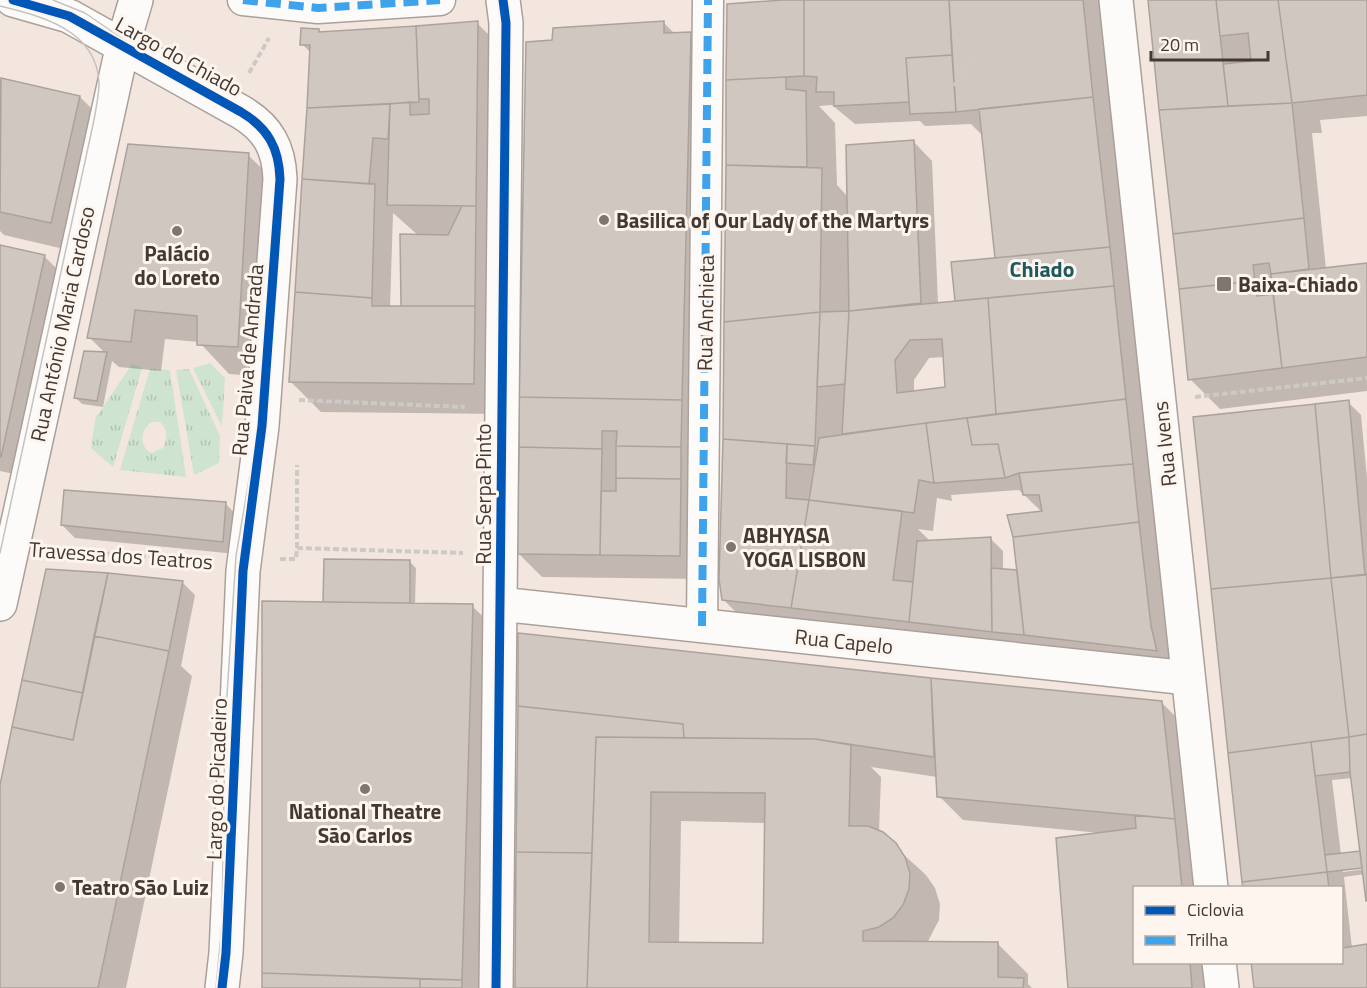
<svg xmlns="http://www.w3.org/2000/svg" width="1367" height="988" font-family="'Titillium Web',sans-serif">
  <defs>
    <pattern id="grass-tufts" width="24" height="20" patternUnits="userSpaceOnUse" patternTransform="scale(1.5)"><rect width="24" height="20" fill="#cfe3d1"/><path d="M3 7l-1-3M5 7V3M7 7l1-3M15 17l-1-3M17 17v-4M19 17l1-3" fill="none" stroke="#b3c4b4"/></pattern>
  </defs>
  <rect width="100%" height="100%" fill="#f3e6de"/>
  <!-- grass -->
  <path fill="url(#grass-tufts)" fill-rule="evenodd" d="M210 363 225 378 222 427 193 368Z
    M132 364 142 368 113 467 91 448 95 419Z
    M150 369 170 370 186 477 120 470ZM152 422H160C168 430 168 438 163 448L151 453C139 446 140 429 152 422Z
    M189 369 220 436 219 463 194 475 176 370Z"/>
  <!-- shadow -->
  <path fill="#0003" fill-rule="evenodd" d="M804 0H1099L1110 12 1175 669 753 630 723 599 721 579 729 5ZM832 105 855 124 920 121 925 126 971 124 983 136 996 260 952 264 956 302 938 303 932 161 914 142 848 197 837 185 835 123 819 106ZM944 357 946 388 914 392V380L929 358ZM1019 490 1043 513 1014 536 1018 572 1003 571V551L990 538 931 542 918 529 933 531 937 498 952 501 951 495Z
    M1150 0H1367V116L1320 120 1322 133H1312L1326 269 1367 264V391L1220 409 1190 379Z
    M477 23 507 53 504 414 321 412 291 382 311 53 302 44 319 30 322 33ZM393 213 419 236 403 308H390Z
    M664 23 675 34 690 33 714 57 703 579 542 577 518 553 554 42Z
    M0 79 80 97 110 127 81 253 4 235 0 231Z
    M248 155 279 185 268 377 229 374 199 342 165 339 161 371 119 367 112 361 103 407 82 404 75 397 105 353 89 337Z
    M0 246 45 257 63 275 19 475 0 471Z
    M1348 402 1361 415 1367 478V866L1343 869V872L1367 869V895L1365 874 1344 877 1352 948 1367 946V988H1255L1342 962V888H1244ZM1353 778 1362 852 1341 855 1332 780Z
    M226 504 238 517 236 554 75 538 62 525Z
    M410 562 416 568 415 605 472 606 496 629 485 988H263L325 604Z
    M182 582 195 595 181 666 192 676 126 988H0V789Z
    M520 634 1162 703 1185 726 1202 888H1134V962H1210L1213 988H1070L1100 833 963 820 939 796 937 777 871 767 881 777 879 832 926 875 935 888 940 904 939 920 927 943 998 944 1028 974V984L1032 988H516ZM681 821 766 823 764 945 679 944Z"/>
  <!-- building -->
  <path fill="#d0c7c0" stroke="#aca29c" stroke-width="1.5" fill-rule="evenodd" d="M783 0H804V76L726 80 727 4Z
    M804 0H949L952 55 906 58 909 102 834 106V92H816L817 77 804 76Z
    M949 0H1083L1093 97 956 112Z
    M1148 0H1216L1228 106 1159 110Z
    M1216 0H1278L1292 103 1228 106 1223 64 1251 61 1248 33 1220 36Z
    M1278 0H1367V95L1292 103Z
    M478 21 476 206 387 205 390 104 410 102V115L429 114V99H419L416 26Z
    M664 21V33L691 32 682 400 519 397 526 42 552 40 553 28Z
    M416 26 419 102 307 108 310 45H300L301 28 319 29V32Z
    M952 55 956 112 910 114 906 58Z
    M786 77V89L806 91 807 167 726 165V80Z
    M1 78 80 96 51 223 0 212Z
    M1093 97 1110 247 995 258 979 109Z
    M1292 103 1304 218 1173 234 1159 110Z
    M390 104 388 139 373 138 369 184 302 179 307 108Z
    M914 140 921 303 849 311 846 145Z
    M128 144 249 153 238 347 197 345V316L135 310 131 342 87 338Z
    M726 165 822 168 820 312 724 322Z
    M302 179 375 184 372 298 295 292Z
    M462 206H476L475 306H401L400 234 448 235Z
    M1304 218 1309 269 1271 274 1269 263 1253 265 1255 281 1179 289 1173 234Z
    M0 245 45 255 1 457H0Z
    M1110 247 1114 286 955 301 951 262Z
    M1367 263V357L1282 368 1271 274Z
    M1255 281 1257 296 1273 294 1282 368 1188 380 1179 289Z
    M1114 286 1126 399 996 414 988 298Z
    M295 292 372 298V306H475L474 384 289 382Z
    M988 298 996 414 842 434 849 311ZM942 339 945 387 897 393 895 360 910 340Z
    M849 311 845 384 817 387 820 312Z
    M820 312 815 446 723 439 724 322Z
    M84 351 107 352 97 401 74 398Z
    M519 397 682 400 681 447 616 446 617 431H602V449L519 447Z
    M1126 399 1133 464 1019 473 1005 478 998 444 972 445 967 418Z
    M1349 400 1365 575 1331 578 1315 404Z
    M1315 404 1331 578 1211 589 1193 417Z
    M967 418 972 445 998 444 1005 478 934 483 926 423Z
    M926 423 934 483 919 480 914 513 809 500 819 438Z
    M723 439 787 444 786 498 809 500 791 608 722 600 719 579Z
    M787 444 815 446 813 465 786 463Z
    M616 446 681 447V479L616 478Z
    M519 447 602 449 600 555 517 554Z
    M1133 464 1139 522 1013 537 1007 515 1042 511 1039 495H1023L1019 473Z
    M616 478 681 479 680 556 600 555 601 491H616Z
    M64 490 226 502 223 542 61 525Z
    M809 500 902 511 893 580 913 582 909 622 791 608Z
    M1139 522 1151 626 1157 651 1024 635 1013 537Z
    M991 537 992 632 909 622 917 541Z
    M324 559 410 560V603L323 602Z
    M991 568 1017 570 1024 635 992 632Z
    M46 569 108 573 83 693 22 680Z
    M108 573 183 581 169 651 94 636Z
    M1367 574V734L1349 737 1331 578Z
    M1331 578 1349 737 1228 753 1211 589Z
    M262 601 473 604 462 980 262 973Z
    M518 633 931 678 934 757 815 739 684 738 683 724 518 706Z
    M94 636 169 651 98 988H0V785L12 727 73 740Z
    M931 678 1162 701 1175 819 937 797Z
    M22 680 83 693 73 740 12 727Z
    M518 706 683 724 684 738 596 737 592 853 516 852Z
    M1367 734V901H1366L1350 772 1349 737Z
    M596 737 815 739 851 745 849 826H868L883 832 896 843 905 857 910 873 909 889 903 905 893 918 879 927 863 931V941L998 942V977L1024 978 1023 988H587ZM651 792 765 793 763 943 649 942Z
    M1349 737 1350 772 1315 776 1311 742Z
    M1311 742 1327 872 1242 882 1228 753Z
    M1135 815 1175 819 1182 888H1134V962H1190L1192 988H1068L1056 838 1136 828Z
    M1360 851 1362 868 1327 872 1325 855Z
    M516 852 592 853 587 988H515Z
    M1327 872 1329 888H1243L1242 882Z
    M1367 944V988H1254L1251 962H1342V948Z
    M262 973 420 979V988H262Z
    M420 979 462 980V988H420Z"/>
  <g fill="none" stroke-linecap="round" stroke-linejoin="round">
    <defs>
      <path id="pedestrian" d="M243 0 318 8 440 0
        M702 626 708 0"/>
      <path id="minor" d="M1116 0 1211 888
        M123 44 136 0
        M500 604 1188 678
        M1219 962 1222 988
        M496 988 506 23 503 0"/>
      <path id="tertiary" d="M13 0 69 16 241 112C268 128 279 148 280 179L262 426 243 571 226 953 222 988
        M0 604 123 44"/>
    </defs>
    <!-- pedestrian casing -->
    <use href="#pedestrian" stroke="#aaa09a" stroke-width="33"/>
    <!-- minor casing -->
    <use href="#minor" stroke="#aaa09a" stroke-width="36"/>
    <!-- tertiary casing -->
    <use href="#tertiary" stroke="#aaa09a" stroke-width="36"/>
    <!-- path -->
    <path stroke="#cdc9c5" stroke-width="4" stroke-dasharray="6 3" stroke-linecap="butt" d="M249 73 269 38
      M954 86 973 57
      M1195 397 1367 378
      M299 400 465 407
      M297 548V465
      M50 550 207 560
      M280 559H296L297 548 463 553"/>
    <!-- pedestrian -->
    <use href="#pedestrian" stroke="#fdfbfa" stroke-width="30"/>
    <!-- minor -->
    <use href="#minor" stroke="#fdfbfa" stroke-width="33"/>
    <!-- tertiary -->
    <use href="#tertiary" stroke="#fdfbfa" stroke-width="33"/>
    <!-- tram -->
    <path stroke="#c6c2c0" stroke-width="1.5" d="M53 0 85 13 158 63 259 120 278 148 281 166 270 357 236 556 225 726 222 924 216 988
      M0 6C41 16 97 30 99 83 99 95 96 108 94 120L0 553"/>
    <!-- quiet -->
    <path stroke="#3fa3eb" stroke-width="8" stroke-dasharray="15 8" stroke-linecap="butt" d="M243 0 318 8 440 0
      M702 626 708 0"/>
    <defs>
      <path id="cycleway" d="M13 0 69 16 241 112C268 128 279 148 280 179L262 426 243 571 226 953 222 988
        M496 988 506 23 503 0"/>
    </defs>
    <!-- cycleway casing -->
    <use href="#cycleway" stroke="#fef5ef" stroke-width="13"/>
    <!-- cycleway -->
    <use href="#cycleway" stroke="#0057b8" stroke-width="9"/>
  </g>
  <!-- markers -->
  <g fill="#807670" stroke="#fef5ef" stroke-width="2">
    <circle cx="604" cy="220" r="6"/>
    <circle cx="177" cy="231" r="6"/>
    <rect x="1216" y="276" width="16" height="16" rx="3"/>
    <circle cx="731" cy="547" r="6"/>
    <circle cx="365" cy="789" r="6"/>
    <circle cx="60" cy="887" r="6"/>
  </g>
  <g text-anchor="middle" dominant-baseline="central" stroke-width="6" stroke-linejoin="round" paint-order="stroke">
    <!-- street labels -->
    <g font-size="21" fill="#423934" stroke="#fef5ef">
      <text transform="translate(179 56) rotate(29)">Largo do Chiado</text>
      <text transform="translate(705 313) rotate(-89)">Rua Anchieta</text>
      <text transform="translate(62 324) rotate(-78)">Rua António Maria Cardoso</text>
      <text transform="translate(247 360) rotate(-85)">Rua Paiva de Andrada</text>
      <text transform="translate(1164 444) rotate(-96)">Rua Ivens</text>
      <text transform="translate(483 494) rotate(-90)">Rua Serpa Pinto</text>
      <text transform="translate(121 555) rotate(4)">Travessa dos Teatros</text>
      <text transform="translate(844 641) rotate(6)">Rua Capelo</text>
      <text transform="translate(216 779) rotate(-88)">Largo do Picadeiro</text>
    </g>
    <!-- poi labels -->
    <g font-size="21" font-weight="bold" fill="#423934" stroke="#fef5ef" text-anchor="start">
      <text x="616" y="220">Basilica of Our Lady of the Martyrs</text>
      <text x="177" y="253" text-anchor="middle">Palácio<tspan x="177" dy="24">do Loreto</tspan></text>
      <text x="1238" y="284">Baixa-Chiado</text>
      <text x="743" y="535">ABHYASA<tspan x="743" dy="24">YOGA LISBON</tspan></text>
      <text x="365" y="811" text-anchor="middle">National Theatre<tspan x="365" dy="24">São Carlos</tspan></text>
      <text x="72" y="887">Teatro São Luiz</text>
    </g>
    <!-- neighbourhood labels -->
    <g font-size="22" font-weight="bold" fill="#1e585f" stroke="#fef5ef">
      <text x="1042" y="269">Chiado</text>
    </g>
  </g>
  <!-- legend -->
  <rect x="1133" y="886" width="210" height="78" fill="#fef5ef" stroke="#b3aaa4" stroke-width="1.5"/>
  <rect x="1145" y="906" width="30" height="9" fill="#0057b8" stroke="#b3aaa4" stroke-width="1.5"/>
  <text x="1187" y="916" font-size="18" fill="#423934">Ciclovia</text>
  <rect x="1145" y="936" width="30" height="9" fill="#3fa3eb" stroke="#b3aaa4" stroke-width="1.5"/>
  <text x="1187" y="946" font-size="18" fill="#423934">Trilha</text>
  <!-- scale -->
  <path d="M1151 51v9h117v-9" fill="none" stroke="#423934" stroke-width="3"/>
  <text x="1160" y="51" font-size="18" fill="#423934" stroke="#fef5ef" stroke-width="4.5" paint-order="stroke">20 m</text>
</svg>
